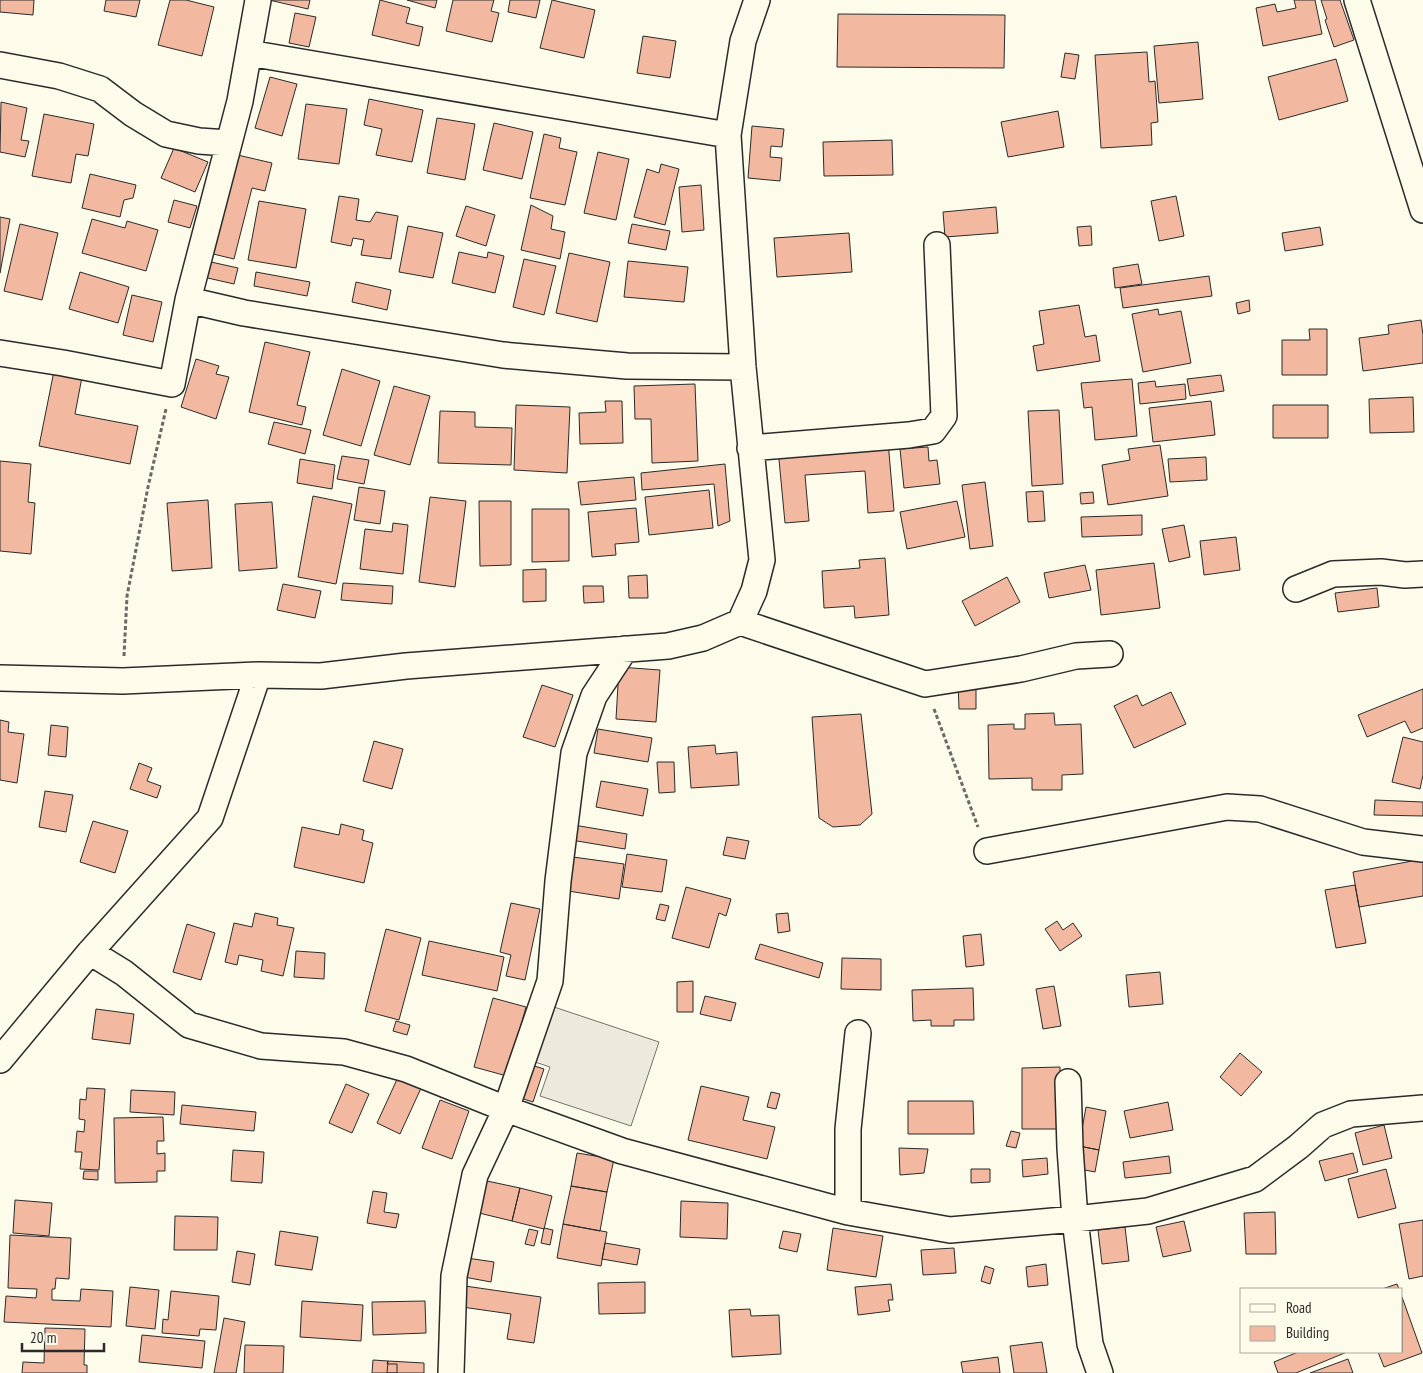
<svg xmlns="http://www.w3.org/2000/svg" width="1423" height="1373" font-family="'PT Sans Narrow',sans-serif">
  <rect width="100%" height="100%" fill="#fdfbea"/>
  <!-- parking -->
  <path fill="#eceadb" stroke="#74746e" d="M551 1006 659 1042 631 1126 540 1096 550 1067 532 1061Z"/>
  <!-- building -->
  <path fill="#f2b8a0" stroke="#2b2b2b" d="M0 0H34L33 15 0 12Z
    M106 0H140L136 17 104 11Z
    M170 0H186L214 7 202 56 158 45Z
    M269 0H310L308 9Z
    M380 0 410 8 406 23 423 27 419 46 372 35Z
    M407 0H437L435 8Z
    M453 0H494L491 11 499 13 492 42 446 31Z
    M510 0H540L536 18 508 12Z
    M552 0 595 10 584 58 540 48Z
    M1294 0H1315L1322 34 1263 46 1256 8 1275 4 1277 12 1296 8Z
    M1321 0H1340L1354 40 1334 47 1325 20 1327 19Z
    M295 13 316 17 309 47 289 43Z
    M838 14 1005 15 1004 68 837 67Z
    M643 36 676 41 670 78 637 73Z
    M1198 42 1203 99 1159 103 1154 46Z
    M1147 52 1149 82 1155 81 1158 122 1151 123 1152 145 1101 148 1095 55Z
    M1065 53 1079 55 1075 79 1061 77Z
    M1336 59 1348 101 1279 120 1268 77Z
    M270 77 297 84 282 136 255 128Z
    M369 99 423 110 412 162 376 155 382 129 364 125Z
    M1 102 27 108 21 140 29 141 25 157 0 152Z
    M306 104 347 109 339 164 298 159Z
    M1058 111 1064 147 1008 157 1001 122Z
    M44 114 94 124 88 156 76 154 71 183 32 176Z
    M437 118 475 124 465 180 427 173Z
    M494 123 533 132 522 179 483 170Z
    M752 126 784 129 782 147 771 146 770 157 782 158 780 181 748 178Z
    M544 134 561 138 559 148 577 152 565 205 530 198Z
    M892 140 893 175 824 176 823 142Z
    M174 148 208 162 195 192 161 178Z
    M598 152 629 159 616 220 584 213Z
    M229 153 272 163 265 191 252 188 234 259 205 252Z
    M661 164 679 169 665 225 634 217 647 169 659 173Z
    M90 174 136 185 133 198 124 200 120 217 82 208Z
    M701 185 704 230 682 232 679 187Z
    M339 196 359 199 356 220 370 222 376 212 398 216 391 259 361 255 364 240 353 238 351 246 331 242Z
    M1176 196 1184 236 1159 241 1151 201Z
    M174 200 197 206 190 228 168 222Z
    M259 201 306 209 296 268 248 260Z
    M531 205 553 216 551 229 565 232 560 259 521 250Z
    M466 206 495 215 486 246 456 236Z
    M996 207 998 233 945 237 943 212Z
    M0 217 10 219 0 273Z
    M92 219 125 228 127 221 158 230 146 271 82 253Z
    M20 224 58 233 42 300 4 291Z
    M632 224 670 231 666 250 628 243Z
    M408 226 443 233 433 278 399 272Z
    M1091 226 1092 245 1079 246 1077 227Z
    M1320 227 1323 245 1285 251 1282 233Z
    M849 233 852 272 777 277 774 238Z
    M459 252 487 258 488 252 504 256 495 293 452 283Z
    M569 253 610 262 597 322 556 313Z
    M524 259 556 266 544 315 513 307Z
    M202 260 238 268 234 284 199 276Z
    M628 261 688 267 684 302 624 297Z
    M1138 264 1142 284 1115 288 1113 268Z
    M80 272 129 287 118 323 69 309Z
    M256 272 310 282 307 296 254 286Z
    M1209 276 1212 296 1123 308 1120 288Z
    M356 282 391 290 387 310 352 302Z
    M132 295 162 302 153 342 123 335Z
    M1249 300 1250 311 1238 314 1236 303Z
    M1079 305 1085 337 1096 335 1100 361 1037 371 1033 346 1044 344 1039 311Z
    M1158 309 1159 315 1181 311 1191 363 1143 372 1132 314Z
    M1421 320 1423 335V363L1363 371 1359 338 1389 334 1388 325Z
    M1309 329H1327V375H1282V340H1310Z
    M265 342 310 352 297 405 306 407 302 425 249 412Z
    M196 359 219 366 216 374 229 377 216 419 181 407Z
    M342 369 380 381 361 446 323 435Z
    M54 371 82 377 75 414 138 426 130 464 39 446Z
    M1221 375 1224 391 1190 396 1187 379Z
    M1132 379 1137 436 1095 440 1092 407 1084 408 1081 383Z
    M1155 381 1156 387 1185 384 1186 399 1140 404 1138 383Z
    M695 384 698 461 652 463 651 419H635L634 386Z
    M394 386 430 396 410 465 374 455Z
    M1413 397 1414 432 1370 433 1369 399Z
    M605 401H622L623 443 580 444 579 413 606 412Z
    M1211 401 1215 435 1153 442 1149 408Z
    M516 405 570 407 567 473 514 470Z
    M1273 405H1328V438H1273Z
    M1059 410 1063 484 1032 486 1028 411Z
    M440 411 475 412V427L512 428 511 465 438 463Z
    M274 422 311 430 305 454 268 444Z
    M888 441 894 511 868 513 865 471 805 475 809 521 785 523 778 449Z
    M1160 445 1168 496 1108 505 1102 465 1130 460 1128 449Z
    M928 447 929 461 937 460 940 484 904 488 900 449Z
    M342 456 369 460 364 484 337 479Z
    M1206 457 1207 480 1170 482 1168 459Z
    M300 459 335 465 332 489 297 483Z
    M0 461 31 464 28 502 35 503 31 554 0 551Z
    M725 464 730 521 718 526 714 484 642 490 641 473Z
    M634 477 636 500 581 505 578 482Z
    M985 482 993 546 970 549 962 485Z
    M359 487 385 491 380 524 354 520Z
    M709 490 713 528 649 535 645 497Z
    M1043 491 1045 521 1028 522 1026 492Z
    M1093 492 1094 503 1081 504 1080 493Z
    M313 496 352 504 336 584 298 577Z
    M430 497 466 501 455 587 419 582Z
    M208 500 212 568 172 571 167 503Z
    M479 501H511V565L480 566Z
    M957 501 965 537 907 549 900 512Z
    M272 502 277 568 239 571 235 504Z
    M636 508 639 542 615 544 616 555 592 557 588 512Z
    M532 509H569V561L532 562Z
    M1142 515V535L1082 537 1081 517Z
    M393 523 408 525 403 574 360 569 365 529 392 532Z
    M1184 525 1190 557 1169 562 1162 529Z
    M1236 537 1240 570 1204 575 1200 541Z
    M885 558 889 615 855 618 854 606 824 608 822 571 860 568 859 560Z
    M1154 563 1160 608 1101 615 1096 570Z
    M1085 565 1091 590 1049 598 1044 573Z
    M546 569V601L523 602V570Z
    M647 575 648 598H629L628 576Z
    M1007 577 1020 602 975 626 962 601Z
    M343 583 393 586 392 604 341 600Z
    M283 584 321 591 315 618 277 610Z
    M583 586H603L604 602 584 603Z
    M1377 588 1379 607 1338 612 1335 593Z
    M619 667 660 670 656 722 616 719Z
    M958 682H976V709H959Z
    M542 685 573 695 555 747 523 737Z
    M1423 689V728L1411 733 1405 721 1367 737 1358 715Z
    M1171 692 1186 724 1134 748 1114 706 1137 695 1142 706Z
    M1054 713 1055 725 1081 724 1083 774 1062 775V790H1032V778L989 779 988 725 1014 724V729H1025V714Z
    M861 714 872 814 860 825 833 827 819 818 812 717Z
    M0 720 9 722 8 732 24 734 17 783 0 780Z
    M51 725 68 727 66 757 48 755Z
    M598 729 652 738 648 762 594 753Z
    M1403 737 1423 742V775L1420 789 1392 782Z
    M374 741 403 749 392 789 363 781Z
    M715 745 716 754 737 752 739 785 691 788 688 747Z
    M657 762H674L675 792 659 793Z
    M139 763 152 768 147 781 161 786 157 798 130 789Z
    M601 781 648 789 643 816 596 807Z
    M45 791 73 795 66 832 39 827Z
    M1375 800 1423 802V816L1374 815Z
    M93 821 128 831 115 873 80 862Z
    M341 824 364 830 362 840 373 843 364 883 294 867 302 827 339 835Z
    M568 824 627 834 625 849 565 839Z
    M727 837 749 841 745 859 723 855Z
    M627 854 667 860 662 892 622 887Z
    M573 857 624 864 619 899 568 891Z
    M1423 859V896L1359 907 1353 872Z
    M1355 885 1366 943 1336 948 1325 890Z
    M686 887 731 899 726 916 719 913 709 948 672 938Z
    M511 903 540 909 525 980 506 976 511 955 500 952Z
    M660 904 669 906 665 921 656 919Z
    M255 913 278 918 277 925 294 928 283 976 261 971 263 960 239 955 237 965 225 962 234 923 252 927Z
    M788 913 790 931 778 933 776 914Z
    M1057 921 1063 930 1073 923 1082 936 1060 951 1045 929Z
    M187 924 215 933 201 980 173 972Z
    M386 929 421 938 399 1020 365 1011Z
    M981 934 984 965 966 967 963 936Z
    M429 941 504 957 497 991 422 975Z
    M760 944 823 963 819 978 755 959Z
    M296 951 325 953 324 979 294 977Z
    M842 958 881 959V990L841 989Z
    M1160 972 1163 1004 1129 1007 1126 975Z
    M693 981V1012H677V982Z
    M1054 986 1061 1026 1043 1029 1036 989Z
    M973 988 974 1020H954V1026H931V1020L913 1021 912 990Z
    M705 996 736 1003 731 1021 700 1014Z
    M493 998 526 1007 507 1076 474 1067Z
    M96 1009 134 1014 130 1044 92 1039Z
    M396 1021 410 1025 407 1035 393 1031Z
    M1240 1053 1262 1072 1241 1096 1220 1077Z
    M528 1064 544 1069 533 1102 517 1097Z
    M1060 1067V1129H1022V1068Z
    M399 1075 422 1086 400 1134 377 1123Z
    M346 1084 369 1094 352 1133 329 1123Z
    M701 1086 749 1097 743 1120 775 1127 767 1159 688 1140Z
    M87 1088 105 1089 99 1170 80 1169 82 1152H75L77 1131 84 1132 85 1120 79 1119 80 1099 86 1100Z
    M131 1090 175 1092 174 1115 130 1112Z
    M771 1092 780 1094 776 1109 767 1107Z
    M440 1100 469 1111 452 1159 422 1148Z
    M908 1101H973L974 1134H908Z
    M1168 1102 1173 1130 1130 1138 1124 1111Z
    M182 1105 256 1112 254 1131 180 1124Z
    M1086 1107 1106 1111 1099 1150 1079 1146Z
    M163 1117 164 1141H157V1154L165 1153V1171H157V1182L115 1183 114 1118Z
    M1384 1125 1392 1158 1363 1165 1355 1133Z
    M1011 1131 1020 1133 1016 1148 1006 1146Z
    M1079 1146 1099 1150 1095 1172 1075 1168Z
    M899 1148 928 1149 924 1173 900 1175Z
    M233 1150 264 1152 262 1183 231 1181Z
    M577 1153 614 1159 607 1192 571 1186Z
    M1353 1153 1358 1172 1325 1181 1319 1161Z
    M1169 1156 1171 1173 1125 1178 1123 1162Z
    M1047 1158 1048 1174 1023 1177 1022 1160Z
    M971 1169H990V1182L971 1183Z
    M1386 1169 1396 1208 1358 1218 1348 1179Z
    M84 1171H98V1180L83 1179Z
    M487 1181 520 1188 512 1221 479 1213Z
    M571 1186 607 1192 600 1231 563 1224Z
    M520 1188 552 1196 544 1229 512 1221Z
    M373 1191 387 1193 384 1212 399 1214 396 1228 367 1223Z
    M15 1200 52 1203 49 1236 13 1233Z
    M681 1201 728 1203 727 1239 680 1237Z
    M1275 1212 1276 1254H1246L1244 1213Z
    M175 1216 218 1217 217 1250H174Z
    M1423 1220V1276L1409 1279 1399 1224Z
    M1184 1221 1191 1251 1163 1257 1156 1227Z
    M563 1224 607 1232 601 1266 557 1258Z
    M1125 1227 1129 1261 1102 1264 1098 1230Z
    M544 1228 553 1230 550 1245 541 1243Z
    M833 1228 883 1236 876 1277 827 1270Z
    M529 1229 538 1231 534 1246 525 1244Z
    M280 1231 318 1237 312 1270 275 1265Z
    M783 1231 801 1234 797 1252 779 1248Z
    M10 1235 71 1238 69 1279 56 1278 55 1289H52V1300L80 1301 81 1289 113 1291 111 1327 4 1322 6 1296 36 1298 37 1289 8 1288Z
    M605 1243 640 1249 637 1265 602 1259Z
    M954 1248 956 1273 923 1275 921 1250Z
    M237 1251 255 1254 250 1285 232 1282Z
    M467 1258 494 1262 491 1282 464 1277Z
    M1046 1264 1048 1285 1028 1287 1026 1267Z
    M985 1266 994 1269 990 1284 981 1281Z
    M645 1282V1313L599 1314 598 1283Z
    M891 1284 893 1300H888L890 1311 858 1315 855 1287Z
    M1397 1284 1399 1289H1382Z
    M465 1286 541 1297 534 1343 507 1339 511 1314 462 1307Z
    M130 1287 159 1290 155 1329 126 1326Z
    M171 1291 219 1296 216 1330 200 1329 199 1336 162 1333 163 1319 168 1320Z
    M1402 1297 1422 1353 1384 1367 1378 1352H1402Z
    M302 1301 363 1305 361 1341 300 1337Z
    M425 1301 426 1333 373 1335 372 1302Z
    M750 1309 751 1316 779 1315 781 1354 732 1357 729 1310Z
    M224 1318 245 1322 236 1373H214Z
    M45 1328 85 1329 84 1365H87V1373H22L23 1362 44 1363Z
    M142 1335 205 1341 202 1368 139 1362Z
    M1042 1342 1047 1373H1014L1010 1346Z
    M245 1345 284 1346 283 1373H244Z
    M1298 1352H1347L1296 1373H1278L1274 1362Z
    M998 1357 1000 1373H963L961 1362Z
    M1348 1359 1353 1373H1310Z
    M373 1360 388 1361 387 1364H397V1373H372Z
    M388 1361 424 1363V1373H387Z"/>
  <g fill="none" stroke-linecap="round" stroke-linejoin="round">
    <defs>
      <path id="street" d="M1357 0 1423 210
        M249 53 728 135
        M0 65 59 76 100 89 133 114 166 134 199 141 228 143
        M188 300 244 313 503 355 627 366 743 367
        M0 353 63 363 172 384 188 300 240 101 258 0
        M750 448 909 435 933 431 944 416 937 245
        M1296 589 1333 574 1381 572 1405 575 1423 574
        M740 622 925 684 1021 669 1076 656 1110 654
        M0 678 123 681 258 675 321 676 406 666 668 646 703 638 740 622 754 591 762 560 743 367 728 135 743 41 757 0
        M987 851 1227 807 1260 809 1363 842 1423 849
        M90 952 124 973 189 1025 261 1046 344 1052 406 1069 506 1109 622 1151 848 1212 950 1230 1075 1219 1148 1211 1255 1179 1298 1147 1323 1125 1351 1114 1423 1108
        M0 1060 90 952 210 818 258 675
        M1068 1082 1070 1148 1075 1219 1090 1344 1100 1373
        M848 1212V1129L858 1033
        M451 1373 454 1276 475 1175 506 1109 550 981 558 881 574 753 594 696 625 649"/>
    </defs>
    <!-- street casing -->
    <use href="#street" stroke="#2b2b2b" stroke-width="28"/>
    <!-- path -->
    <path stroke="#6a6964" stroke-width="3" stroke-dasharray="4 2.5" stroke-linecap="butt" d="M124 656 127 596 148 487 166 409
      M934 709 978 827"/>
    <!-- street -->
    <use href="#street" stroke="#fdfbea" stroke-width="25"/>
  </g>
  <!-- legend -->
  <rect x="1240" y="1288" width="162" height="65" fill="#fdfbea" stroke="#a9a89e"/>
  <rect x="1250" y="1304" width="25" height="8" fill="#fdfbea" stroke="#a9a89e"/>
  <text x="1286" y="1313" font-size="15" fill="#2b2b2b">Road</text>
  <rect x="1250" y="1326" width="25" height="15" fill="#f2b8a0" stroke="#a9a89e"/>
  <text x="1286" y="1338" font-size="15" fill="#2b2b2b">Building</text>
  <!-- scale -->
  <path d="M22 1343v8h82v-8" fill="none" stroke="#2b2b2b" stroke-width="2.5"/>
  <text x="30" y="1343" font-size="15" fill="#2b2b2b" stroke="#fdfbea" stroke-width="4" paint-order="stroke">20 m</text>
</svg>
